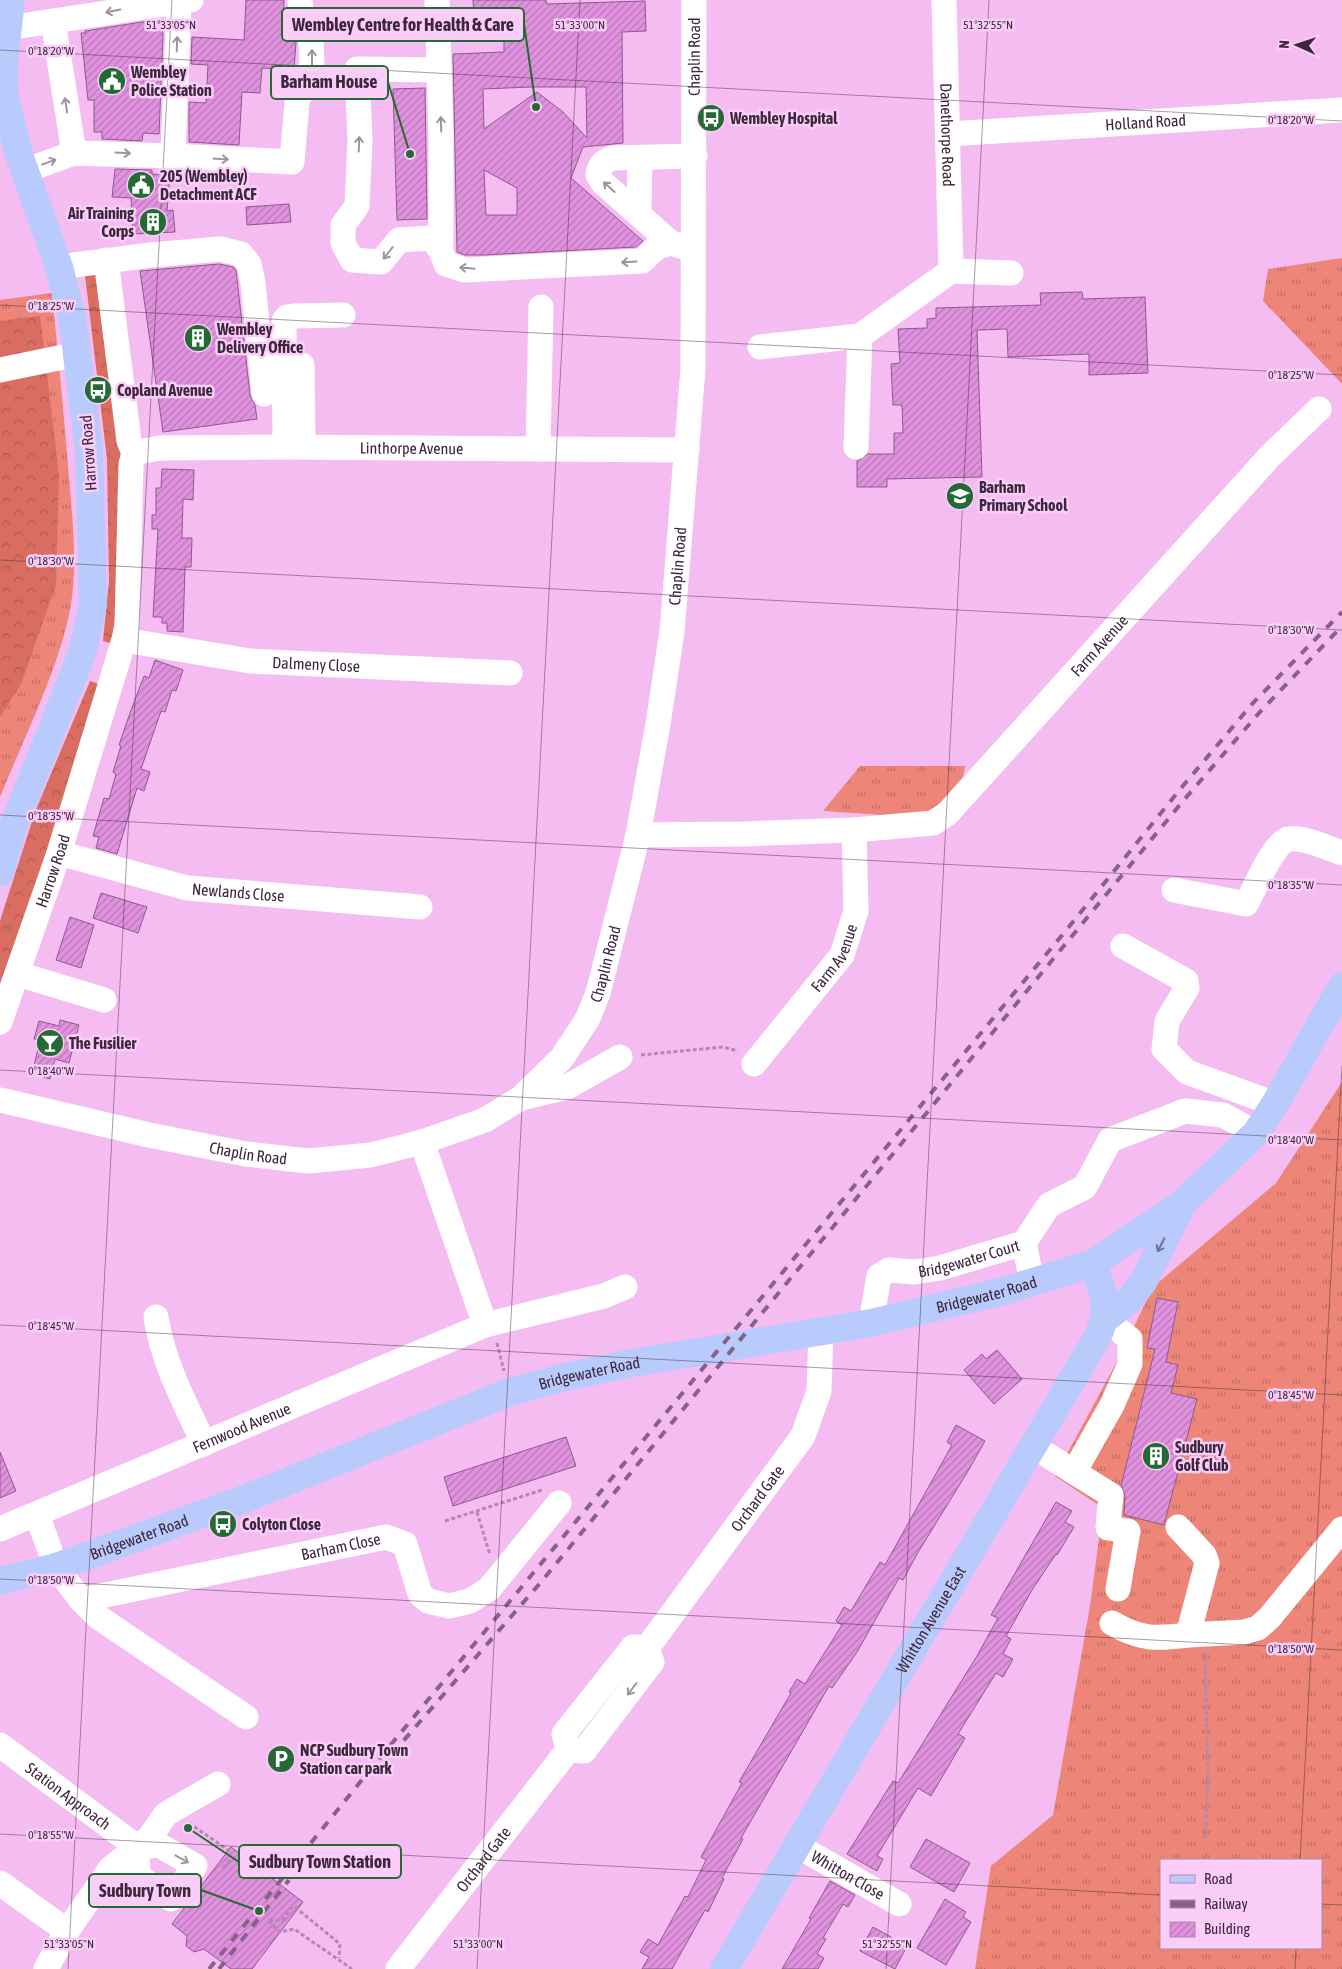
<svg xmlns="http://www.w3.org/2000/svg" width="1342" height="1969" font-family="'Asap Condensed',sans-serif">
  <defs>
    <pattern id="grass-tufts" width="24" height="20" patternUnits="userSpaceOnUse" patternTransform="scale(1.25)"><rect width="24" height="20" fill="#ed8578"/><path d="M3 7l-1-3M5 7V3M7 7l1-3M15 17l-1-3M17 17v-4M19 17l1-3" fill="none" stroke="#c16d64"/></pattern>
    <pattern id="forest-crowns" width="20" height="18" patternUnits="userSpaceOnUse" patternTransform="scale(1.25)"><rect width="20" height="18" fill="#d96d61"/><path d="M2 6a3 3 0 1 1 6 0M12 15a3 3 0 1 1 6 0" fill="none" stroke="#b15a51"/></pattern>
    <pattern id="building-hatch" width="6" height="6" patternUnits="userSpaceOnUse" patternTransform="scale(1.25)"><rect width="6" height="6" fill="#e192df"/><path d="M-1 1l2-2M0 6l6-6M5 7l2-2" fill="none" stroke="#b877b6"/></pattern>
  </defs>
  <rect width="100%" height="100%" fill="#f5bcf2"/>
  <!-- grass -->
  <path fill="url(#grass-tufts)" fill-rule="evenodd" d="M1342 258V384L1263 301 1268 269Z
    M52 293C58 354 64 416 69 477 73 526 79 576 67 624 52 683 23 740 0 797V300Z
    M860 766H965L963 777 932 812 883 815 823 811Z
    M1342 1082V1969H975L991 1866 1053 1815 1090 1606 1103 1508 1055 1476 1120 1356 1153 1287 1276 1183ZM1161 1860H1321V1948H1161Z"/>
  <!-- forest -->
  <path fill="url(#forest-crowns)" d="M97 272 121 436 120 544 113 644 103 641 109 581 107 459 85 275Z
    M40 316 59 475 56 585 21 684 0 717V321Z
    M90 681 99 684 46 861 0 985V921L35 812Z"/>
  <!-- building -->
  <path fill="url(#building-hatch)" stroke="#8d5a8b" fill-rule="evenodd" d="M246 0H284L283 38H294L296 42 294 70 262 68 260 93 242 92 239 145 189 142V102L206 103 208 65 191 64 192 37 244 40Z
    M473 0H546L547 4 645 1 646 31 622 32 623 143 583 147 571 178 643 241 636 247 484 255H465L457 252 453 54 504 52V16L474 17ZM531 87H586L587 138 563 112 537 92 484 129 483 89ZM484 170 517 188V215H486Z
    M161 19 163 35 159 134 143 133 142 141 102 139V132H94V100H88L81 33H86L85 31Z
    M425 88 427 219 397 220 393 89Z
    M115 169 152 170V174L170 175 167 211 173 210 175 232 133 234 131 198 112 197Z
    M289 204 291 222 247 225 246 207Z
    M219 264 233 267 236 270 250 395 255 405 257 419 163 432 140 271Z
    M1082 292 1083 299 1145 297 1148 373 1089 375V354L1008 357 1007 329 977 330 982 477 887 479V487H857V461L868 454H894V433H903L902 405H893L891 364 900 363 898 329 927 328V319L936 318V308L1041 305 1040 293Z
    M162 469 194 470 193 500 183 499 182 538H192L191 567H185L183 632 167 631V623H162V617H153L158 529H152V515H156V488H161Z
    M155 660 183 670 176 691 172 690 165 712 161 711 141 769 150 772 144 791 137 788 117 854 96 848 99 837 93 836 104 798 109 799 116 774 113 772 121 746 119 745 130 713 144 676 149 678Z
    M101 893 147 907 138 933 93 918Z
    M70 917 94 925 81 968 56 960Z
    M60 1020 79 1025 69 1063 55 1059 50 1079 32 1074 40 1040 34 1039 39 1021 59 1026Z
    M1157 1298 1178 1302 1166 1362 1178 1365 1171 1393 1197 1399 1164 1525 1124 1515 1125 1496 1121 1486 1155 1349 1147 1348Z
    M997 1350 1022 1379 994 1404 964 1370 982 1354 986 1359Z
    M956 1425 985 1441 968 1471 917 1554 903 1580 899 1578 857 1652 832 1688 829 1686 741 1838 743 1839 722 1878 724 1879 708 1912 705 1910 672 1969H642L649 1957 640 1952 648 1939 658 1945 685 1896 688 1897 706 1860 701 1857 742 1783 739 1782 791 1693 789 1692 797 1679 805 1684 842 1625 836 1621 844 1607 851 1611 880 1562 885 1565 952 1445 947 1442Z
    M566 1437 576 1466 453 1506 444 1477Z
    M0 1452 16 1491 0 1498Z
    M1056 1502 1072 1511 1065 1522 1074 1527 1057 1555 1056 1554 1032 1590 1006 1636 1011 1639 1003 1654 1013 1659 1003 1677 996 1673 958 1734 965 1738 931 1796 918 1788 877 1856 883 1859 877 1871 847 1854 893 1781 898 1783 977 1656 998 1618 991 1615Z
    M926 1839 970 1863 954 1892 910 1867Z
    M231 1847 303 1902 252 1969H231L204 1949 194 1952 186 1946 187 1936 172 1924Z
    M830 1881 855 1895 848 1907 843 1904 823 1938 826 1939 817 1954 824 1958 818 1969H782L811 1919 809 1918Z
    M945 1899 966 1912 963 1917 971 1922 946 1965 917 1948Z
    M873 1927 907 1946 895 1969 860 1951Z"/>
  <g fill="none" stroke-linecap="round" stroke-linejoin="round">
    <!-- path -->
    <path stroke="#b487b2" stroke-width="3" stroke-dasharray="4 2.5" stroke-linecap="butt" d="M641 1055 723 1047 738 1051
      M497 1343 504 1371
      M477 1512 490 1555
      M445 1521 542 1490
      M189 1823 228 1850
      M1205 1838 1208 1784 1205 1653
      M223 1868 232 1858
      M295 1907 340 1944 339 1958
      M268 1921 280 1932 294 1929 352 1969
      M269 1921 282 1920 292 1907"/>
    <!-- minor -->
    <g stroke="#fff" stroke-width="25">
      <path d="M437 0 441 135V251L446 264 465 270 642 261 657 247 671 243"/>
      <path id="s1" d="M944 0 951 271"/>
      <path d="M53 21 74 153"/>
      <path d="M8 28 191 0"/>
      <path d="M439 70 357 69 360 140 357 206 343 225V243L352 260 381 262 399 240 432 238 441 251"/>
      <path id="s2" d="M948 134 1342 110"/>
      <path d="M173 156 292 162 297 102 312 64 311 41 301 21 300 0"/>
      <path d="M24 171 74 153 173 156 179 3"/>
      <path d="M639 212 640 158"/>
      <path d="M684 247 671 243 603 183 598 175C599 165 603 162 612 158L695 156"/>
      <path d="M106 260 129 441 134 453"/>
      <path d="M59 267 151 255 220 249 241 254 249 264 253 283 264 394"/>
      <path d="M760 347 860 336"/>
      <path d="M302 365 303 447"/>
      <path d="M0 370 78 354"/>
      <path d="M285 447 284 321 287 317 293 316 343 315"/>
      <path d="M856 447 860 336 951 271 1011 273"/>
      <path d="M538 449 541 307"/>
      <path id="s3" d="M134 453 160 448 285 447 687 450"/>
      <path id="s4" d="M124 640 250 661 510 673"/>
      <path id="s5" d="M638 835 743 834 854 830 933 823 948 813 1270 456 1319 409"/>
      <path id="s6" d="M59 853 187 888 420 907"/>
      <path d="M1174 890 1246 904C1254 890 1274 841 1289 839 1305 837 1327 848 1342 853"/>
      <path d="M1123 946 1186 981 1187 988 1167 1021 1164 1049 1187 1072 1275 1104"/>
      <path d="M18 974 104 1000"/>
      <path id="s7" d="M0 1022 59 853 124 640 127 625 131 464 134 453"/>
      <path id="s8" d="M754 1064 842 955 856 911 854 830"/>
      <path d="M521 1098 567 1087 620 1057"/>
      <path id="s9" d="M0 1100 149 1135 246 1154 308 1161 371 1155 422 1142 485 1120 521 1098 562 1058 588 1018 598 993 638 835 658 724 672 632 693 369 694 0"/>
      <path d="M422 1142 485 1325"/>
      <path d="M1024 1243 1032 1282"/>
      <path d="M156 1317C163 1363 185 1403 204 1444"/>
      <path id="s10" d="M871 1323 879 1276 889 1270 915 1272 940 1268 1024 1243 1049 1205 1085 1187 1110 1140 1185 1111 1223 1115 1256 1133"/>
      <path d="M1033 1446 1074 1472 1112 1405 1130 1364V1339L1105 1319"/>
      <path d="M1074 1472 1111 1495 1108 1528 1128 1531 1118 1589"/>
      <path id="s11" d="M37 1515 56 1567 81 1600 386 1537 405 1544 420 1594 428 1601 449 1606 470 1601 489 1589 559 1503"/>
      <path id="s12" d="M0 1529 485 1325 604 1296 625 1287"/>
      <path d="M81 1600 98 1617 246 1717"/>
      <path d="M1112 1623C1141 1640 1156 1639 1188 1635L1207 1563 1204 1555 1178 1527"/>
      <path d="M1188 1635 1244 1632 1258 1628 1270 1617 1342 1529"/>
      <path id="s13" d="M647 1648 803 1436 819 1391 821 1331"/>
      <path id="s14" d="M0 1745 137 1847 159 1845 195 1866 171 1899 138 1876 137 1847"/>
      <path d="M568 1750 584 1751 652 1662 647 1648"/>
      <path d="M568 1750 564 1734 633 1647 647 1648"/>
      <path id="s15" d="M796 1845 899 1904"/>
      <path d="M0 1883 67 1931"/>
      <path d="M46 1969 65 1934 110 1869 150 1837 166 1814 218 1784"/>
      <path id="s16" d="M398 1969 568 1750"/>
    </g>
    <!-- major -->
    <g stroke="#b9cbfc" stroke-width="28">
      <path d="M0 872 13 827 82 654 93 604 89 452 73 322 59 267 18 152 4 93V62L11 0"/>
      <path d="M1105 1319 1128 1301 1143 1282 1183 1203"/>
      <path id="s17" d="M0 1581 56 1567 244 1499 507 1393 561 1378 627 1364 871 1323 1000 1292 1092 1264 1184 1202 1256 1133 1275 1104 1342 986"/>
      <path id="s18" d="M724 1969 1098 1336C1110 1305 1104 1292 1092 1264"/>
    </g>
    <!-- rail -->
    <path stroke="#866284" stroke-width="4" stroke-dasharray="9 9" stroke-linecap="butt" d="M392 1754 541 1582 1183 801 1259 713 1342 626
      M209 1969 374 1765 1068 928 1182 787 1253 703 1342 612
      M219 1969 289 1880"/>
  </g>
  <!-- one-way arrows -->
  <defs><path id="oneway-shaft" d="M-6 0H5M1.5-3L5.5 0L1.5 3" fill="none" stroke-width="1.6" stroke-linecap="round" stroke-linejoin="round" transform="scale(1.25)"/></defs>
  <g stroke="#9e939e">
    <use href="#oneway-shaft" transform="translate(113 11) rotate(169)"/>
    <use href="#oneway-shaft" transform="translate(177 44) rotate(-88)"/>
    <use href="#oneway-shaft" transform="translate(312 57) rotate(-90)"/>
    <use href="#oneway-shaft" transform="translate(66 105) rotate(-99)"/>
    <use href="#oneway-shaft" transform="translate(441 124) rotate(-92)"/>
    <use href="#oneway-shaft" transform="translate(359 144) rotate(-88)"/>
    <use href="#oneway-shaft" transform="translate(123 153) rotate(3)"/>
    <use href="#oneway-shaft" transform="translate(221 159) rotate(4)"/>
    <use href="#oneway-shaft" transform="translate(49 162) rotate(-20)"/>
    <use href="#oneway-shaft" transform="translate(609 187) rotate(-138)"/>
    <use href="#oneway-shaft" transform="translate(388 253) rotate(128)"/>
    <use href="#oneway-shaft" transform="translate(629 262) rotate(177)"/>
    <use href="#oneway-shaft" transform="translate(467 268) rotate(-174)"/>
    <use href="#oneway-shaft" transform="translate(632 1689) rotate(127)"/>
    <use href="#oneway-shaft" transform="translate(182 1859) rotate(29)"/>
  </g>
  <use stroke="#757192" href="#oneway-shaft" transform="translate(1161 1245) rotate(117)"/>
  <!-- ticks -->
  <path fill="none" stroke="#3d273c" stroke-width="1" stroke-opacity="0.45" d="M0 50 1342 121M0 305 1342 375M0 560 1342 630M0 815 1342 885M0 1070 1342 1140M0 1325 1342 1395M0 1579 1342 1650M0 1834 1161 1895M1300 1860 1342 1066M1321 1904 1342 1905M68 1969 172 0M477 1969 580 0M886 1969 989 0M1295 1969 1296 1948"/>
  <!-- icons -->
  <defs>
    <symbol id="civic-disc" viewBox="-11 -11 22 22"><circle r="9.5" fill="#256934" stroke="#fbcef9"/><path d="M-.6-6.5H3V-4.5H.6V-3L4-1V1h2V6H-6V1h2V-1L-.6-3ZM-1.2 2.5V6h2.4V2.5Z" fill="#fff"/></symbol>
    <symbol id="bus-disc" viewBox="-11 -11 22 22"><circle r="9.5" fill="#256934" stroke="#fbcef9"/><path d="M-5-6H5V4H4V6H2V4H-2V6H-4V4H-5ZM-3.5-4V0h7V-4ZM-3.5 1.2v1.5H-2V1.2ZM2 1.2v1.5H3.5V1.2Z" fill="#fff"/></symbol>
    <symbol id="building-disc" viewBox="-11 -11 22 22"><circle r="9.5" fill="#256934" stroke="#fbcef9"/><path d="M-4-6H4V6H1V3H-1V6H-4ZM-2.5-4.3h1.7v1.8h-1.7ZM.8-4.3h1.7v1.8H.8ZM-2.5-1h1.7V.8h-1.7ZM.8-1h1.7V.8H.8Z" fill="#fff"/></symbol>
    <symbol id="school-disc" viewBox="-11 -11 22 22"><circle r="9.5" fill="#256934" stroke="#fbcef9"/><path d="M0-5L7-2L0 1L-7-2ZM-4 1L0 2.5L4 1V4Q0 6-4 4Z" fill="#fff"/></symbol>
    <symbol id="bar-disc" viewBox="-11 -11 22 22"><circle r="9.5" fill="#256934" stroke="#fbcef9"/><path d="M-6-5H6L.8 .8V4.5H3.5V6h-7V4.5H-.8V.8Z" fill="#fff"/></symbol>
    <symbol id="parking-disc" viewBox="-11 -11 22 22"><circle r="9.5" fill="#256934" stroke="#fbcef9"/><path d="M-3.5-5.5H1a3.5 3.5 0 0 1 0 7H-1V5.5H-3.5ZM-1-3.4V-.6H.8a1.4 1.4 0 0 0 0-2.8Z" fill="#fff"/></symbol>
  </defs>
  <g fill-rule="evenodd">
    <use href="#civic-disc" x="96" y="65" width="32" height="32"/>
    <use href="#bus-disc" x="695" y="102" width="32" height="32"/>
    <use href="#civic-disc" x="125" y="169" width="32" height="32"/>
    <use href="#building-disc" x="137" y="206" width="32" height="32"/>
    <use href="#building-disc" x="182" y="322" width="32" height="32"/>
    <use href="#bus-disc" x="82" y="374" width="32" height="32"/>
    <use href="#school-disc" x="944" y="480" width="32" height="32"/>
    <use href="#bar-disc" x="34" y="1027" width="32" height="32"/>
    <use href="#building-disc" x="1140" y="1440" width="32" height="32"/>
    <use href="#bus-disc" x="207" y="1508" width="32" height="32"/>
    <use href="#parking-disc" x="265" y="1743" width="32" height="32"/>
  </g>
  <g text-anchor="middle" dominant-baseline="central" stroke-width="5" stroke-linejoin="round" paint-order="stroke">
    <!-- street labels -->
    <g font-size="16" fill="#3d273c" stroke="#fbcef9">
      <text stroke="none"><textPath href="#s9" startOffset="1616">Chaplin Road</textPath></text>
      <text stroke="none"><textPath href="#s2" startOffset="198">Holland Road</textPath></text>
      <text stroke="none"><textPath href="#s1" startOffset="135">Danethorpe Road</textPath></text>
      <text stroke="none"><textPath href="#s3" startOffset="278">Linthorpe Avenue</textPath></text>
      <text transform="translate(88 453) rotate(-94)">Harrow Road</text>
      <text stroke="none"><textPath href="#s9" startOffset="1106">Chaplin Road</textPath></text>
      <text stroke="none"><textPath href="#s5" startOffset="539">Farm Avenue</textPath></text>
      <text stroke="none"><textPath href="#s4" startOffset="194">Dalmeny Close</textPath></text>
      <text stroke="none"><textPath href="#s7" startOffset="160">Harrow Road</textPath></text>
      <text stroke="none"><textPath href="#s6" startOffset="184">Newlands Close</textPath></text>
      <text stroke="none"><textPath href="#s8" startOffset="134">Farm Avenue</textPath></text>
      <text stroke="none"><textPath href="#s9" startOffset="701">Chaplin Road</textPath></text>
      <text stroke="none"><textPath href="#s9" startOffset="254">Chaplin Road</textPath></text>
      <text stroke="none"><textPath href="#s10" startOffset="141">Bridgewater Court</textPath></text>
      <text stroke="none"><textPath href="#s17" startOffset="1031">Bridgewater Road</textPath></text>
      <text stroke="none"><textPath href="#s17" startOffset="626">Bridgewater Road</textPath></text>
      <text stroke="none"><textPath href="#s12" startOffset="262">Fernwood Avenue</textPath></text>
      <text stroke="none"><textPath href="#s13" startOffset="186">Orchard Gate</textPath></text>
      <text stroke="none"><textPath href="#s17" startOffset="146">Bridgewater Road</textPath></text>
      <text stroke="none"><textPath href="#s11" startOffset="362">Barham Close</textPath></text>
      <text stroke="none"><textPath href="#s18" startOffset="406">Whitton Avenue East</textPath></text>
      <text stroke="none"><textPath href="#s14" startOffset="85">Station Approach</textPath></text>
      <text stroke="none"><textPath href="#s16" startOffset="139">Orchard Gate</textPath></text>
      <text stroke="none"><textPath href="#s15" startOffset="60">Whitton Close</textPath></text>
    </g>
    <!-- poi labels -->
    <g font-size="16" font-weight="bold" fill="#3d273c" stroke="#fbcef9" text-anchor="start">
      <text x="131" y="72">Wembley<tspan x="131" dy="18">Police Station</tspan></text>
      <text x="730" y="118">Wembley Hospital</text>
      <text x="160" y="176">205 (Wembley)<tspan x="160" dy="18">Detachment ACF</tspan></text>
      <text x="134" y="213" text-anchor="end">Air Training<tspan x="134" dy="18">Corps</tspan></text>
      <text x="217" y="329">Wembley<tspan x="217" dy="18">Delivery Office</tspan></text>
      <text x="117" y="390">Copland Avenue</text>
      <text x="979" y="487">Barham<tspan x="979" dy="18">Primary School</tspan></text>
      <text x="69" y="1043">The Fusilier</text>
      <text x="1175" y="1447">Sudbury<tspan x="1175" dy="18">Golf Club</tspan></text>
      <text x="242" y="1524">Colyton Close</text>
      <text x="300" y="1750">NCP Sudbury Town<tspan x="300" dy="18">Station car park</tspan></text>
    </g>
  </g>
  <g font-size="12" text-anchor="middle" fill="#3d273c" stroke="#fbcef9" stroke-width="5" stroke-linejoin="round" paint-order="stroke">
    <text x="171" y="29">51°33'05"N</text>
    <text x="580" y="29">51°33'00"N</text>
    <text x="988" y="29">51°32'55"N</text>
    <text x="51" y="55">0°18'20"W</text>
    <text x="1291" y="124">0°18'20"W</text>
    <text x="51" y="310">0°18'25"W</text>
    <text x="1291" y="379">0°18'25"W</text>
    <text x="51" y="565">0°18'30"W</text>
    <text x="1291" y="634">0°18'30"W</text>
    <text x="51" y="820">0°18'35"W</text>
    <text x="1291" y="889">0°18'35"W</text>
    <text x="51" y="1075">0°18'40"W</text>
    <text x="1291" y="1144">0°18'40"W</text>
    <text x="51" y="1330">0°18'45"W</text>
    <text x="1291" y="1399">0°18'45"W</text>
    <text x="51" y="1584">0°18'50"W</text>
    <text x="1291" y="1653">0°18'50"W</text>
    <text x="51" y="1839">0°18'55"W</text>
    <text x="69" y="1948">51°33'05"N</text>
    <text x="478" y="1948">51°33'00"N</text>
    <text x="887" y="1948">51°32'55"N</text>
  </g>
  <!-- callouts -->
  <path fill="none" stroke="#256934" stroke-width="2" d="M536 107L524 24M410 154L388 82M188 1828L239 1862M259 1911L201 1890"/>
  <g fill="#256934" stroke="#fbcef9" stroke-width="2">
    <circle cx="536" cy="107" r="5"/>
    <circle cx="410" cy="154" r="5"/>
    <circle cx="188" cy="1828" r="5"/>
    <circle cx="259" cy="1911" r="5"/>
  </g>
  <g fill="#fbcef9" stroke="#256934" stroke-width="2">
    <rect x="282" y="8" width="242" height="33" rx="5"/>
    <rect x="271" y="66" width="117" height="33" rx="5"/>
    <rect x="239" y="1845" width="162" height="33" rx="5"/>
    <rect x="89" y="1874" width="112" height="33" rx="5"/>
  </g>
  <g font-size="18" text-anchor="middle" font-weight="bold" fill="#3d273c">
    <text x="403" y="31">Wembley Centre for Health &amp; Care</text>
    <text x="329" y="88">Barham House</text>
    <text x="320" y="1868">Sudbury Town Station</text>
    <text x="145" y="1897">Sudbury Town</text>
  </g>
  <!-- legend -->
  <rect x="1160" y="1859" width="162" height="90" fill="#fbcef9" stroke="#af8bad"/>
  <rect x="1170" y="1875" width="25" height="8" fill="#b9cbfc" stroke="#af8bad"/>
  <text x="1204" y="1884" font-size="15" fill="#3d273c">Road</text>
  <rect x="1170" y="1900" width="25" height="8" fill="#866284" stroke="#af8bad"/>
  <text x="1204" y="1909" font-size="15" fill="#3d273c">Railway</text>
  <rect x="1170" y="1922" width="25" height="15" fill="url(#building-hatch)" stroke="#af8bad"/>
  <text x="1204" y="1934" font-size="15" fill="#3d273c">Building</text>
  <!-- north arrow -->
  <g transform="translate(1297 45) rotate(273)" stroke="#fbcef9" stroke-width="4" paint-order="stroke">
  <path d="M0-4L9 19L0 12L-9 19Z" fill="#3d273c"/>
  <text y="-8" font-size="14" font-weight="bold" text-anchor="middle" fill="#3d273c">N</text>
  </g>
</svg>
